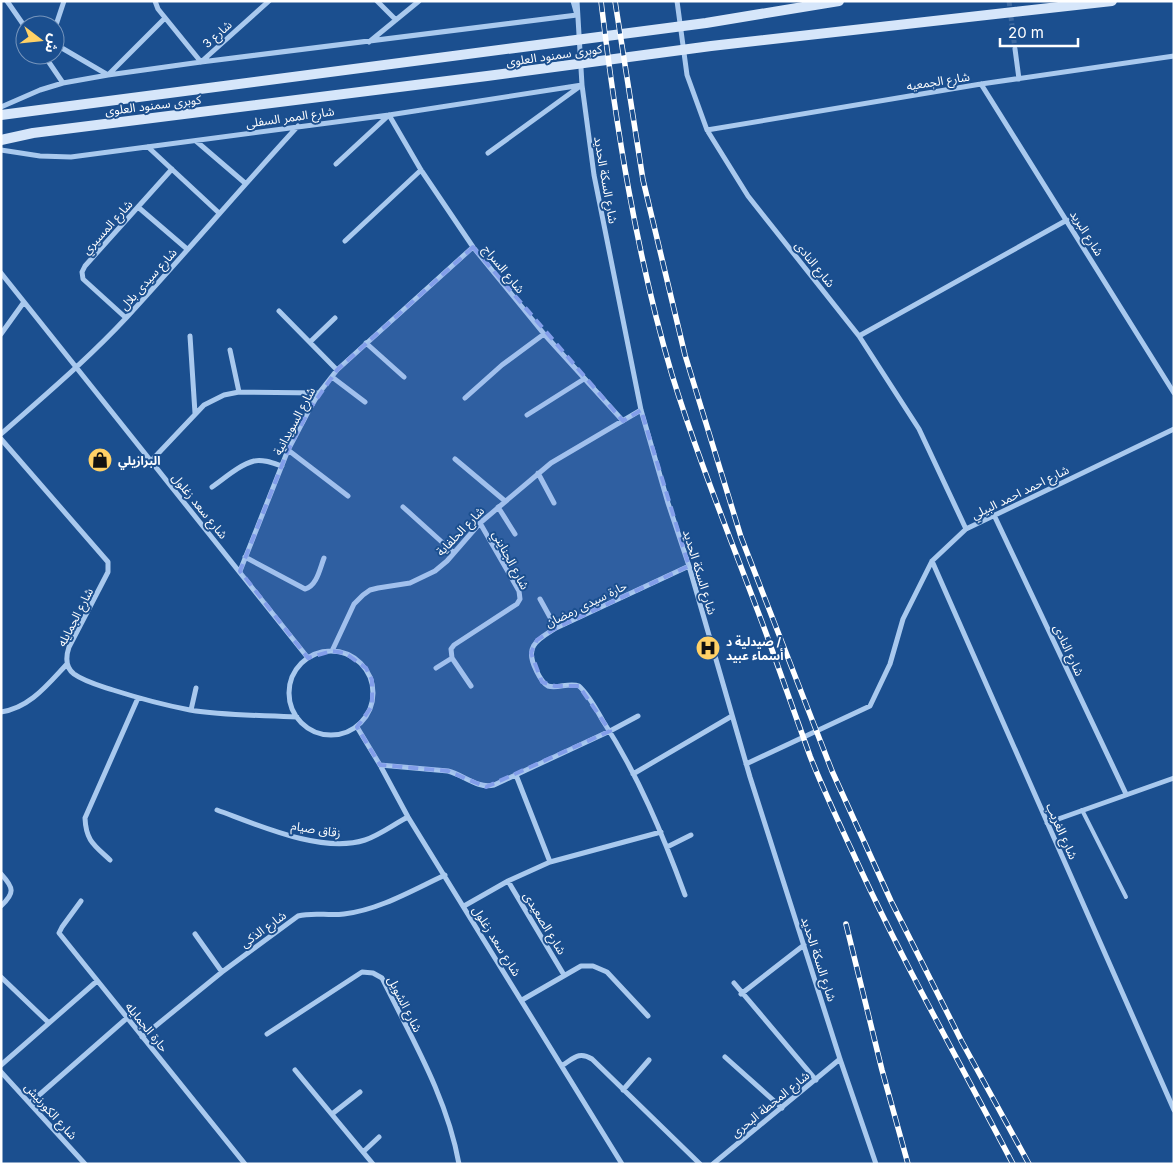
<svg xmlns="http://www.w3.org/2000/svg" width="1175" height="1165" font-family="Inter,'Noto Sans Arabic',sans-serif">
  <rect width="100%" height="100%" fill="#1b4f8f"/>
  <g fill="none" stroke-linecap="round" stroke-linejoin="round">
    <!-- minor-tunnel -->
    <path stroke="#3d69a0" stroke-width="5" stroke-dasharray="5 2.5" stroke-linecap="butt" d="M1009 1 1015 49"/>
    <!-- service -->
    <path stroke="#a9c9ee" stroke-width="4" d="M1082 810 1126 897"/>
    <!-- minor -->
    <path stroke="#a9c9ee" stroke-width="5" d="M7 1 25 27
      M155 1 158 9 201 62 269 1
      M377 1 396 20
      M577 1 582 85 594 175 641 410 668 503 689 566 750 777 840 1059 876 1164
      M677 1 687 75 707 130 748 196 859 336 919 429 966 529
      M55 28 64 1
      M369 42 419 1
      M55 44 108 75 165 18
      M1015 49 1019 79
      M44 55 63 83
      M981 84 1174 393
      M1 107 40 90 63 83 108 75 201 62 577 15 573 1
      M707 130 981 84 1174 56
      M196 141 245 183
      M148 147 219 213
      M1 150 40 156 71 157 389 115 582 85
      M488 153 579 87
      M336 164 389 115 421 170 473 247 544 334 623 421
      M138 207 187 249
      M345 241 421 170
      M1 273 308 658
      M279 311 337 370
      M126 318 83 279 82 272 85 266 172 169
      M1 334 24 302
      M190 336 195 413
      M859 336 1067 220
      M310 342 335 318
      M366 343 404 377
      M230 350 239 392
      M332 377 365 402
      M465 398 502 365 544 334
      M527 415 584 379
      M1 434C44 396 88 359 127 317 185 254 240 189 298 126
      M1 439 108 562V572L69 647C66 656 65 667 74 674 85 682 101 686 113 690 138 698 164 705 190 710 225 716 262 715 297 717
      M288 450 348 496
      M455 459 505 501
      M151 461 204 405 224 395 239 392 319 393
      M538 473 554 503
      M212 487C225 478 239 465 254 461 263 459 273 463 282 466
      M403 507 454 553
      M498 507 515 534
      M994 515 1126 794
      M245 557 305 589C317 586 320 568 324 558
      M932 561 1174 1110
      M240 571 288 450 309 410 319 393 337 370 473 247
      M540 599 556 628
      M332 651 354 604 363 595 370 590 378 588 410 583 435 571 447 561 480 523 551 463 641 410
      M289 693a42 42 0 1 1 84 0a42 42 0 1 1-84 0Z
      M436 668 452 658
      M471 686 452 658 451 649 454 645 517 604 520 599 519 591 480 523
      M191 710 196 688
      M1 712C30 708 48 684 67 664
      M357 727 380 765 408 817 622 1164
      M746 764 870 706 890 664 903 619 932 561 966 529 1174 429
      M380 765 448 771C464 775 477 789 494 785L610 731 638 716
      M633 774 732 716
      M516 775 550 862
      M217 810C258 825 322 854 365 840 380 835 394 824 408 817
      M1047 823 1174 778
      M667 847 691 835
      M110 860C94 845 86 841 85 818L138 698
      M1 874C14 888 15 893 1 906
      M508 881 564 975
      M685 895C663 835 638 775 603 721 596 709 589 695 579 686 569 682 558 689 548 686 542 683 539 676 536 670 524 646 537 640 556 628L689 566
      M81 901 62 927 59 933 245 1164
      M464 906 508 881 550 862 661 832
      M195 934 222 972
      M1 977 49 1023
      M734 983 816 1080
      M741 994 804 945
      M522 1000 581 966H593L607 972 648 1016
      M267 1034 362 972 373 973 382 978C412 1039 447 1097 459 1164
      M142 1037 222 972 298 916C313 912 328 916 344 914 379 910 413 890 445 875
      M725 1057 782 1108
      M1 1065 97 981
      M563 1065C574 1058 579 1051 592 1059L700 1164
      M295 1070 373 1164
      M1 1072 85 1164
      M623 1090 649 1060
      M30 1103 127 1018
      M332 1114 360 1092
      M363 1152 379 1137
      M713 1164 840 1059"/>
    <!-- secondary -->
    <path stroke="#d6e6fa" stroke-width="10" d="M1 115 706 23 839 1
      M1 140 33 133 487 76 711 46 1112 1"/>
    <defs>
      <path id="rail" d="M601 1C616 127 636 253 672 375 699 462 734 547 766 633 781 674 795 715 810 756 823 789 838 821 853 853 901 959 959 1061 1013 1164
        M615 1 643 180 685 355 741 537 832 771 891 901 962 1042 1029 1164
        M846 924 882 1070 908 1164"/>
    </defs>
    <!-- rail casing -->
    <use href="#rail" stroke="#fff" stroke-width="5.5"/>
    <!-- rail -->
    <use href="#rail" stroke="#1b4f8f" stroke-width="4" stroke-dasharray="11" stroke-linecap="butt"/>
  </g>
  <!-- marked area -->
  <path fill="#839eea" fill-opacity="0.2" stroke="#839eea" stroke-width="4" stroke-dasharray="10 6" stroke-linejoin="round" d="M473 247 623 421 641 410 689 566 556 628 537 640 531 653 542 682 555 686H579L610 731 486 787 448 771 380 765 357 727 372 706V680L366 668 345 653 332 651 308 658 240 571 288 450 309 410 337 370Z"/>
  <!-- icons -->
  <defs>
    <symbol id="shop-disc" viewBox="-11 -11 22 22"><circle r="9.5" fill="#ffd166" stroke="#1b4f8f"/><path d="M-5-2.5h2.3a2.7 3.5 0 0 1 5.4 0H5L5.5 6h-11ZM-1.5-2.5h3a1.5 2.3 0 0 0-3 0Z" fill="#111"/></symbol>
    <symbol id="hospital-disc" viewBox="-11 -11 22 22"><circle r="9.5" fill="#ffd166" stroke="#1b4f8f"/><path d="M-5-5h3v3.5h4V-5h3V5h-3V1.5h-4V5h-3Z" fill="#111"/></symbol>
  </defs>
  <g fill-rule="evenodd">
    <use href="#shop-disc" x="86" y="446" width="28" height="28"/>
    <use href="#hospital-disc" x="694" y="634" width="28" height="28"/>
  </g>
  <g text-anchor="middle" dominant-baseline="central" stroke-width="4" stroke-linejoin="round" paint-order="stroke">
    <!-- street labels -->
    <g font-size="12" fill="#fff" stroke="#1b4f8f">
      <text transform="translate(217 34) rotate(-42)">شارع 3</text>
      <text transform="translate(554 55) rotate(-8)">كوبرى سمنود العلوى</text>
      <text transform="translate(938 81) rotate(-9)">شارع الجمعيه</text>
      <text transform="translate(153 105) rotate(-7)">كوبرى سمنود العلوى</text>
      <text transform="translate(290 117) rotate(-8)">شارع الممر السفلى</text>
      <text transform="translate(606 180) rotate(80)">شارع السكة الحديد</text>
      <text transform="translate(107 227) rotate(-48)">شارع المسيري</text>
      <text transform="translate(1087 233) rotate(58)">شارع البريد</text>
      <text transform="translate(815 264) rotate(51)">شارع النادى</text>
      <text transform="translate(504 269) rotate(51)">شارع السراج</text>
      <text transform="translate(148 279) rotate(-48)">شارع سيدى بلال</text>
      <text transform="translate(294 421) rotate(-62)">شارع السويدانية</text>
      <text transform="translate(1020 492) rotate(-26)">شارع احمد احمد البيلي</text>
      <text transform="translate(200 506) rotate(51)">شارع سعد زغلول</text>
      <text transform="translate(460 531) rotate(-46)">شارع الحلفاية</text>
      <text transform="translate(511 560) rotate(62)">شارع الجنايني</text>
      <text transform="translate(700 572) rotate(73)">شارع السكة الحديد</text>
      <text transform="translate(586 604) rotate(-26)">حارة سيدى رمضان</text>
      <text transform="translate(75 617) rotate(-63)">شارع الجمايله</text>
      <text transform="translate(1069 650) rotate(65)">شارع النادى</text>
      <text transform="translate(316 829) rotate(9)">زقاق صيام</text>
      <text transform="translate(1062 831) rotate(66)">شارع الغريب</text>
      <text transform="translate(545 923) rotate(59)">شارع الصعيدى</text>
      <text transform="translate(263 929) rotate(-36)">شارع الذكى</text>
      <text transform="translate(497 941) rotate(58)">شارع سعد زغلول</text>
      <text transform="translate(819 959) rotate(72)">شارع السكة الحديد</text>
      <text transform="translate(405 1004) rotate(63)">شارع الشويل</text>
      <text transform="translate(147 1027) rotate(51)">حارة الجمايله</text>
      <text transform="translate(770 1104) rotate(-39)">شارع المحطة البحرى</text>
      <text transform="translate(51 1111) rotate(48)">شارع الكورنيش</text>
    </g>
    <!-- poi labels -->
    <g font-size="12" font-weight="bold" fill="#fff" stroke="#1b4f8f" text-anchor="start">
      <text x="118" y="460">البرازيلي</text>
      <text x="726" y="641">صيدلية د /<tspan x="726" dy="14">أسماء عبيد</tspan></text>
    </g>
  </g>
  <!-- border -->
  <rect width="1175" height="1165" fill="none" stroke="#ffffff" stroke-width="5"/>
  <!-- north arrow -->
  <g transform="translate(40 40) rotate(106)"><circle r="24" fill="#1b4f8f" stroke="#7695bc"/>
  <path d="M0-4L9 19L0 12L-9 19Z" fill="#ffd166"/>
  <text y="-8" font-size="14" font-weight="bold" text-anchor="middle" fill="#ffffff">ش</text>
  </g>
  <!-- scale -->
  <path d="M1000 38v8h78v-8" fill="none" stroke="#ffffff" stroke-width="2.5"/>
  <text x="1008" y="38" font-size="15" fill="#ffffff" stroke="#1b4f8f" stroke-width="4" paint-order="stroke">20 m</text>
</svg>
